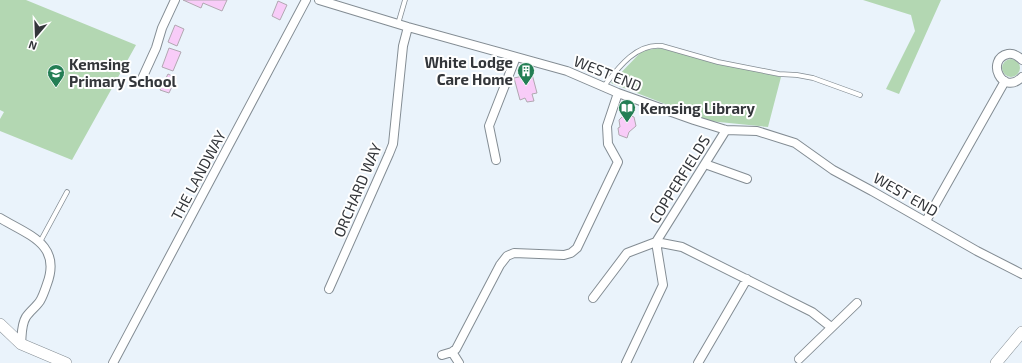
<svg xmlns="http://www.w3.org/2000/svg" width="1022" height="363" font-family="'Exo 2',sans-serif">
  <rect width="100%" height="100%" fill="#eaf3fb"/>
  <!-- green -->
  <path fill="#b3d7b2" d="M0 0H26L136 45 72 160 0 131V119L4 112 0 110Z
    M863 0H941L899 94 886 89 915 31 911 15Z
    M659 48 781 77 768 127 709 121 611 83 642 51Z
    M1002 68a9 9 0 1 1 18 0a9 9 0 1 1-18 0Z"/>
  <!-- building -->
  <path fill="#f8ccf8" stroke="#b1a8b1" d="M183 0H227L222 11 203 3 201 8Z
    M278 1 287 5 280 20 272 16Z
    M175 25 184 29 177 46 168 42Z
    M169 48 181 52 173 71 162 67Z
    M168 74 176 78 169 93 160 90Z
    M532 74 537 93 532 94 534 101 527 102 525 98 520 100 514 78Z
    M625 114 634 117 636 126 629 132 627 138 619 135 618 128 620 127 619 120Z"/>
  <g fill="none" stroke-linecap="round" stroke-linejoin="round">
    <defs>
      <path id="service" d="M398 24 405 0
        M604 86C618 68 636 43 662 46L718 62 779 74 797 75 813 78 860 95
        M40 242 67 192"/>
      <path id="minor" d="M319 0 408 27 567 71 618 93 694 120 726 130 757 131 795 143 833 170 872 191 977 251 1022 274
        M1022 60C1018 56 1014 53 1008 54 985 59 1002 97 1022 77
        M140 83 156 48 162 28 175 0
        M726 130 656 242 682 247 812 312 831 327
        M496 160 489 126 516 57
        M705 164 747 179
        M0 218C28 235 62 244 47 284 45 290 43 296 40 301 36 307 30 311 26 317 21 325 22 335 21 344
        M926 221 1005 81
        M329 289 389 154 393 144 403 46 408 27
        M593 298 627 253 656 242 663 285 626 363
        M452 352 459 363
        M442 355 452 352 456 349 500 265 507 256 514 253 564 255 571 253 577 248 618 162 608 144 607 126 618 93
        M799 359 857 303
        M113 363 306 0
        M698 363 747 279"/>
      <path id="tertiary" d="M0 324 21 344 66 363
        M996 363 1022 332"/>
    </defs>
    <!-- service casing -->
    <use href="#service" stroke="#838c93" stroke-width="5.5"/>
    <!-- minor casing -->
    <use href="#minor" stroke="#838c93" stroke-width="10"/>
    <!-- tertiary casing -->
    <use href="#tertiary" stroke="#838c93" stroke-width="12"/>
    <!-- service -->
    <use href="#service" stroke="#fff" stroke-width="4"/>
    <!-- minor -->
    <use href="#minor" stroke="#fff" stroke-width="8"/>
    <!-- tertiary -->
    <use href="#tertiary" stroke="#fff" stroke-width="11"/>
  </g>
  <!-- icons -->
  <defs>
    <symbol id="building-pin" viewBox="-11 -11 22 30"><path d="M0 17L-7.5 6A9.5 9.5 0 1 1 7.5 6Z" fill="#237e54" stroke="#fff"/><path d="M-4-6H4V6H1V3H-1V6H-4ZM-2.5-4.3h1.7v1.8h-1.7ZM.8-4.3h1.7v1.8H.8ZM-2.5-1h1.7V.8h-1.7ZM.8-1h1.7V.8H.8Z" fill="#fff"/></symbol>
    <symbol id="school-pin" viewBox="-11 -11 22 30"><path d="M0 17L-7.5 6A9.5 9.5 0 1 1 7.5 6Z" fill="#237e54" stroke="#fff"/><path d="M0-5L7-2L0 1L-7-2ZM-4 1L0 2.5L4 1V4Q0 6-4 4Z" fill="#fff"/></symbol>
    <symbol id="library-pin" viewBox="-11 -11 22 30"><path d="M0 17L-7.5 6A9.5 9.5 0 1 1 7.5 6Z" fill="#237e54" stroke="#fff"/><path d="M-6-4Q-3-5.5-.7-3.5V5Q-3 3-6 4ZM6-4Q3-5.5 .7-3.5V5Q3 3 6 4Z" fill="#fff"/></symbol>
  </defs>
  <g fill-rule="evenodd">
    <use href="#building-pin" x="516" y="61" width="20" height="27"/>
    <use href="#school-pin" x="46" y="63" width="20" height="27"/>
    <use href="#library-pin" x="617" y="98" width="20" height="27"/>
  </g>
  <g text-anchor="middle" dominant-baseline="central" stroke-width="4" stroke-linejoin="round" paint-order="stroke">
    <!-- poi labels -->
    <g font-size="15" font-weight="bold" fill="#33363a" stroke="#fff" text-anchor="start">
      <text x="513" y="62" text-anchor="end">White Lodge<tspan x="513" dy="17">Care Home</tspan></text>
      <text x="69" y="64">Kemsing<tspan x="69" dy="17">Primary School</tspan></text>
      <text x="640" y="108">Kemsing Library</text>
    </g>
    <!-- street labels -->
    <g font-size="15" fill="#33363a" stroke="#fff">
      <text transform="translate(608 73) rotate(22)">WEST END</text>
      <text transform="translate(198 175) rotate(-62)">THE LANDWAY</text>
      <text transform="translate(679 179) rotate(-58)">COPPERFIELDS</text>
      <text transform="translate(357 190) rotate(-67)">ORCHARD WAY</text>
      <text transform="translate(906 194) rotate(30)">WEST END</text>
    </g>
  </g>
  <!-- north arrow -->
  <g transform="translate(36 36) rotate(199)" stroke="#ffffff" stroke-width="3" paint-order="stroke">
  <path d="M0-3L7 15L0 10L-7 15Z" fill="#33363a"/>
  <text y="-6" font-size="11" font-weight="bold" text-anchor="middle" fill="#33363a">N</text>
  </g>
</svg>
